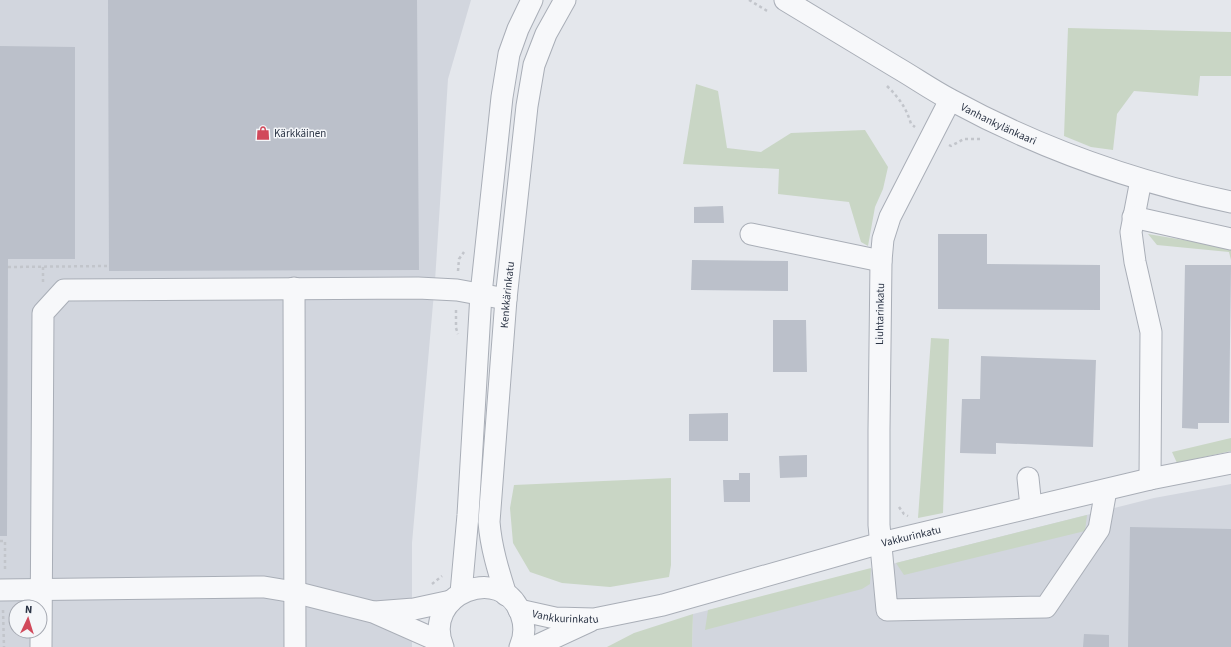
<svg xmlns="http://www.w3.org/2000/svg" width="1231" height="647" font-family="'Source Sans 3',sans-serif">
  <rect width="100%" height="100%" fill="#e4e7ec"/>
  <!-- built -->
  <path fill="#d2d6de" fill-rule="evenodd" d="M0 0H471L448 79 435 281 412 543V647H0ZM16 607H40V631H16Z
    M1231 484V647H692L693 614 1154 498Z"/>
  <!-- green -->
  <path fill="#c9d6c5" d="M1068 28 1231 32V76H1200L1198 96 1134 91 1117 114 1113 150 1091 147 1064 136Z
    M696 84 718 91 727 148 761 152 791 133 865 130 888 167 883 189 875 207 868 246 861 242 849 202 778 194 779 169 683 164Z
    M1148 234 1231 248V260L1229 252 1157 245Z
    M931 338 949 339 943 513 918 518Z
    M1231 438V451L1177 463 1172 452Z
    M671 478V565L669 577 610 587 562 583 530 572 513 543 510 508 514 485Z
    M1087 515 1085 531 904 575 896 563Z
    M871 568 870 584 862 589 705 630 708 610Z
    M693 614 692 647H607L634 633Z"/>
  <!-- building -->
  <path fill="#bbc0ca" d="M108 0H417L419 270 109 271Z
    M0 46 75 47V259H8L7 536H0Z
    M723 206 724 223H694V207Z
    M938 234H987V264L1100 265V310L938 309Z
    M692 260 788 261V291L691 290Z
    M1185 265H1231L1229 423H1198V429L1182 428Z
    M773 320H806L807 372H773Z
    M981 356 1096 360 1093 447 996 443V454L960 453 962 399H980Z
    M728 413V441H689V414Z
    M807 455V477L780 478 779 456Z
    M739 473H750V502H724L723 480H739Z
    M1130 527 1231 529V647H1128Z
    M1084 634 1109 635V647H1083Z"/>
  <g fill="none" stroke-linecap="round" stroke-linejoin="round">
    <defs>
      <g id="minor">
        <path id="s1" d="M785 0C822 22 859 45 896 67 915 78 932 90 951 100 1041 149 1131 181 1231 202"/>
        <path d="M950 100 890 217 883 239 881 261 879 430V525L887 610 1046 607 1099 529 1106 490"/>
        <path d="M1141 180 1131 232 1135 262 1151 332 1150 479"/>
        <path d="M1133 217 1231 239"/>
        <path d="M751 234 881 261"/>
        <path d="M294 288 295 647"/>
        <path d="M1028 478 1031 507"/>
        <path d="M0 590 264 587 294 592 373 612 441 642"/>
        <path d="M461 593 468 515 481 294 502 97 509 54 518 29 532 0"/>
        <path id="s2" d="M506 595C498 570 491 547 489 522L506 299 527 106 534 65 546 34 565 0"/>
        <path id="s3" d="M519 610 555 618 594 619 663 605 881 543 1150 479 1231 463"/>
        <path d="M375 612 414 609 451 601"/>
        <path d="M41 647 43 313 64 290 418 288 457 290 506 299"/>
        <path d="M443 647C421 594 502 562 521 614 525 625 525 636 520 647"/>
        <path d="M534 647 590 621"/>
      </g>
    </defs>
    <!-- minor casing -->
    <use href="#minor" stroke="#a9aeb7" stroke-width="23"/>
    <!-- path -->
    <path stroke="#c2c5cb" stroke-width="2.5" stroke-dasharray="3 3" stroke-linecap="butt" d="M749 0 769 12
      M887 86C899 98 906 107 911 124L915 127
      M949 145 951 146 964 139H982
      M8 267 109 266
      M458 271 459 259 464 252
      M43 282V267
      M456 310V328L458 334
      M899 507 904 514 908 516
      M0 541H5V570
      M432 584 442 576
      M3 610 4 647"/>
    <!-- minor -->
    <use href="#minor" stroke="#f7f8fa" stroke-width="21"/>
  </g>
  <!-- icons -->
  <defs>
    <symbol id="shop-bare" viewBox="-9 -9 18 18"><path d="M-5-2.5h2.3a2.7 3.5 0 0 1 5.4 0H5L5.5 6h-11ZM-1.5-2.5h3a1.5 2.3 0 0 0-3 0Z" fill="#d1495b" stroke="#f4f6f9" stroke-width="2.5" paint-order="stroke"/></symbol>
  </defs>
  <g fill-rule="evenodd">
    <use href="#shop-bare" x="253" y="123" width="20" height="20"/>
  </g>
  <g text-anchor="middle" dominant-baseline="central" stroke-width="3" stroke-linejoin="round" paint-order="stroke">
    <!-- street labels -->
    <g font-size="11" fill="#2b3445" stroke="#f4f6f9">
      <text stroke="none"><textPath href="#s1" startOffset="247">Vanhankylänkaari</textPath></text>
      <text stroke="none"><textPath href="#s2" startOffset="303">Kenkkärinkatu</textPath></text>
      <text transform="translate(880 314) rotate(-89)">Liuhtarinkatu</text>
      <text stroke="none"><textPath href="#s3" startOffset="404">Vakkurinkatu</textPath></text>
      <text stroke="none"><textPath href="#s3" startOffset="47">Vankkurinkatu</textPath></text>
    </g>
    <!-- poi labels -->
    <g font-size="11" fill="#2b3445" stroke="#f4f6f9" text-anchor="start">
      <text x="274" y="133">Kärkkäinen</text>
    </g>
  </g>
  <!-- north arrow -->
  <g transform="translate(28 619) rotate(4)"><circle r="19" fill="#f4f6f9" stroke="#a4a8b1"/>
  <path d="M0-3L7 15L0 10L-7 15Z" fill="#d1495b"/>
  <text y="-6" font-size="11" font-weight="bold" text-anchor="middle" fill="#2b3445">N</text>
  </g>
</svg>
